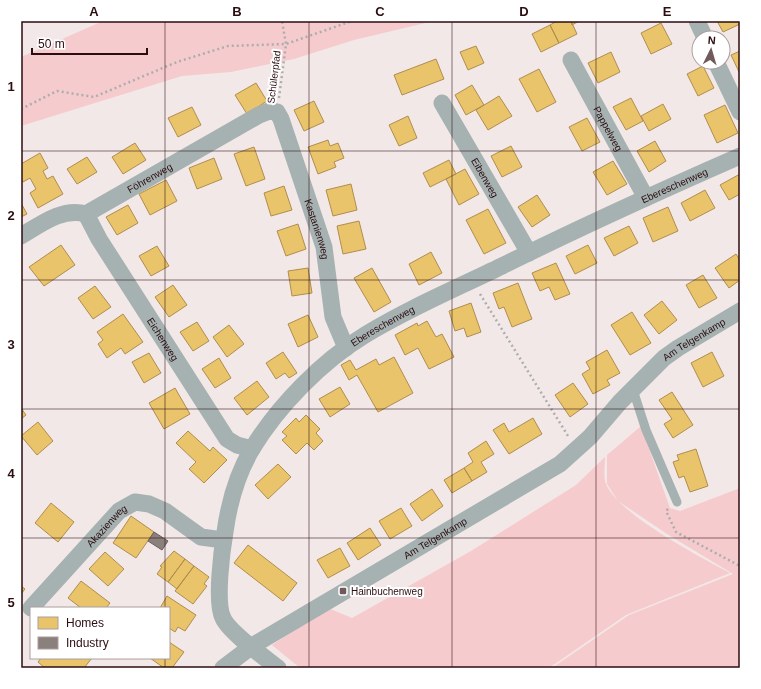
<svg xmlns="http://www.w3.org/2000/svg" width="761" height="689" font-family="Helvetica,sans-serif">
  <rect width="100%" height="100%" fill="#f3e8e8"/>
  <!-- green -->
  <path fill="#f6cbcd" d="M103 21H434L354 40 294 59 231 72 182 76 21 126V57Z
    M641 426 670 508 680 511 740 488V668H552L629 615 733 574 667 534 618 501 607 484V455Z
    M605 457C605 465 603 477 606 484 618 514 700 557 730 573L626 615 549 668H300L272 645 328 608 352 618 471 551 576 485Z"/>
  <!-- homes -->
  <path fill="#e9c46a" stroke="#b08d4f" d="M557 21H571L577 34 559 43 550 25Z
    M571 21H579L572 25Z
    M717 21H738L740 24 723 32Z
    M661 23 672 44 651 54 641 33Z
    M550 25 559 43 541 52 532 34Z
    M476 46 484 63 468 70 460 52Z
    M740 51V74L731 55Z
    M611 52 620 72 598 83 588 63Z
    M436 59 444 79 402 95 394 75Z
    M703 66 714 88 698 96 687 74Z
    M539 69 556 102 537 112 519 79Z
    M256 83 267 101 247 114 235 95Z
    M472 85 484 105 466 115 455 95Z
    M499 96 512 116 488 130 476 110Z
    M631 98 643 121 626 130 613 107Z
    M314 101 324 122 304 131 294 110Z
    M663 104 671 119 649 131 641 116Z
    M725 105 738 133 717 143 704 115Z
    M192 107 201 125 178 137 168 118Z
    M408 116 417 138 399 146 389 125Z
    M587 118 600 142 582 151 569 127Z
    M328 140 330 146 338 143 344 158 334 162 336 167 318 174 308 147Z
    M655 141 666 161 649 172 637 151Z
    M135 143 146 160 123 174 112 157Z
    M511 146 522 167 502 177 491 156Z
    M254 147 265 179 246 186 234 154Z
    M40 153 48 168 43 171 47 179 53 176 63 194 38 208 30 193 36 189 30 178 23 182 21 179V164Z
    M87 157 97 172 77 184 67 169Z
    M214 158 222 179 197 189 189 168Z
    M449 160 456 174 430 187 423 173Z
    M613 161 627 184 607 195 593 172Z
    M465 169 479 194 459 205 446 179Z
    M740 174V194L729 200 720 185Z
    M166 180 177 201 150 215 139 194Z
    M351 184 357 210 333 216 326 190Z
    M284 186 292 210 271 216 264 193Z
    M705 190 715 208 690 221 681 203Z
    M537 195 550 215 532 227 518 207Z
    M21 203 27 214 21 217Z
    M128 205 138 223 117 235 106 217Z
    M668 207 678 231 653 242 643 218Z
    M488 209 506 243 484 254 466 220Z
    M359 221 366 249 343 254 337 226Z
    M298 224 306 249 286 256 277 231Z
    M629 226 638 243 614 256 604 238Z
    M61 245 75 265 44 286 29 267Z
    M588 245 597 263 575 274 566 256Z
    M157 246 169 266 151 276 139 256Z
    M431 252 442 273 419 285 409 264Z
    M736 254 740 260V280L729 288 715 268Z
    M556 263 570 294 555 300 549 287 540 291 532 273Z
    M308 268 312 293 292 296 288 271Z
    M372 268 391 302 374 312 354 278Z
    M703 275 717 298 699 308 686 285Z
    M518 283 532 319 512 327 504 307 499 309 493 293Z
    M173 285 187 305 169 317 155 297Z
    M95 286 111 307 93 319 78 298Z
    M662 301 677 320 659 334 644 315Z
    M471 303 481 332 467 337 464 328 455 331 449 311Z
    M632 312 651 343 630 355 611 325Z
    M123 314 143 342 125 354 121 348 107 358 98 344 103 340 97 332Z
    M308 315 318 337 298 347 288 324Z
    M427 321 436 337 442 334 454 357 429 369 418 348 405 355 395 335 417 323 418 326Z
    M197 322 209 341 193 351 180 332Z
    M229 325 244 344 227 357 213 337Z
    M607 350 620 373 607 380 610 385 593 394 582 374 590 369 586 362Z
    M283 352 297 373 289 378 285 373 276 379 266 363Z
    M712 352 724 376 703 387 691 363Z
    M149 353 161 373 144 383 132 362Z
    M394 357 413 393 378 412 357 375 349 380 341 365 350 360 356 370 376 359 379 365Z
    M219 358 231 378 215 388 202 369Z
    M257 381 269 397 247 415 234 398Z
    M573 383 588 404 570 417 555 395Z
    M340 387 350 404 330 417 319 399Z
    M175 388 190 414 164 429 149 403Z
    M672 392 693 425 673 438 664 424 672 419 659 400Z
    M21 408 26 415 21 419Z
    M306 415 320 429 316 433 323 441 314 450 307 443 296 454 282 440 287 436 282 432 296 418 299 422Z
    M533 418 542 434 509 454 493 430 504 423 509 432Z
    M38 422 53 441 37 455 21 436Z
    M188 431 210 451 213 447 227 460 204 483 189 469 196 462 176 443Z
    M486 441 494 454 481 462 487 472 472 481 464 468 473 462 468 453Z
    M696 449 708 486 690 492 684 476 679 478 673 462 679 460 677 455Z
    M278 464 291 477 268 499 255 485Z
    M464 468 472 481 452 493 444 480Z
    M432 489 443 506 422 521 410 504Z
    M51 503 74 522 58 542 35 523Z
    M401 508 412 526 390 539 379 521Z
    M131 516 154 532 136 558 113 543Z
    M370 528 381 545 358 560 347 543Z
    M248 545 297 583 283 601 234 563Z
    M340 548 350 566 328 578 317 560Z
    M174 551 185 559 168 582 157 574 162 567 160 566Z
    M105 552 124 569 108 586 89 569Z
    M185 559 194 566 177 589 168 582Z
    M194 566 209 577 204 584 207 586 193 604 175 591Z
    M81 581 110 603 106 608H81L68 598Z
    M21 586 25 589 21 594Z
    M167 596 196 615 185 631 178 627 175 632 169 628V608H160Z
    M169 642 184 652 172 668H164L150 658H169Z
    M41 658H92L84 668H45L38 662Z"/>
  <!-- industry -->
  <path fill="#8a817c" stroke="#6e5e5c" d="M154 532 168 541 162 550 148 541Z"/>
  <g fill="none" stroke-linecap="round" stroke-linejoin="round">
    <!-- path -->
    <path stroke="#acadad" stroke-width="2.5" stroke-dasharray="2 3" stroke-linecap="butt" d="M279 98 286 44 282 21
      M21 109 57 91 94 97 177 62 228 46 286 44 352 21
      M480 294 568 436
      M668 509 666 511 676 532 740 566"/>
    <!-- service -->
    <path stroke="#a6b2b2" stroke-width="9" d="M633 390 646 430 677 502"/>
    <!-- minor -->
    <g stroke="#a6b2b2" stroke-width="17">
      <path d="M697 21 705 38"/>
      <path id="s1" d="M571 60 646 198"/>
      <path d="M716 62 740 112"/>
      <path id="s2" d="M442 103 529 253"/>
      <path id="s3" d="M86 214 99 239 227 439 237 445 252 449"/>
      <path id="s4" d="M21 236C41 224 63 207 86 214L259 115 269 111 277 112 281 119 324 247 333 317 346 348"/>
      <path id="s5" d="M31 608 119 511 135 502 149 504 165 511 201 537 223 540"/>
      <path id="s6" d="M223 668 252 646 560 464 590 437 620 402 664 358 678 348 740 311"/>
      <path id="s7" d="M278 668C264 657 229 632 223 618 215 603 222 549 225 532 229 503 237 474 252 449 278 406 322 361 365 335 409 308 457 288 502 266 581 227 660 191 740 156"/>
    </g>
  </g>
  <!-- grid -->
  <path fill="none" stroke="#2c0d10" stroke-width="1" stroke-opacity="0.55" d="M165 21V608M309 21V668M452 21V668M596 21V668M21 151H740M21 280H740M21 409H740M21 538H740M165 658V668"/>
  <!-- markers -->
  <rect fill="#725a5c" stroke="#fff" stroke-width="1.5" x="339" y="587" width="8" height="8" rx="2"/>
  <g text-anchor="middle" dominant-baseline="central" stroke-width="4" stroke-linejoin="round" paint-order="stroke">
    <!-- street labels -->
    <g font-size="10" fill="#2c0d10" stroke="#fff">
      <text transform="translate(274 77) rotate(-83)">Schülerpfad</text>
      <text stroke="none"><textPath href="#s1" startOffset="78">Pappelweg</textPath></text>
      <text stroke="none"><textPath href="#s4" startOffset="144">Föhrenweg</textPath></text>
      <text stroke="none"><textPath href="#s2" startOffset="86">Eibenweg</textPath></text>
      <text stroke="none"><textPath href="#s7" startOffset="755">Ebereschenweg</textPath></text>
      <text stroke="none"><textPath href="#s4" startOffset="413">Kastanienweg</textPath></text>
      <text stroke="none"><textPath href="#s7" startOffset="431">Ebereschenweg</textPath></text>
      <text stroke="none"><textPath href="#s3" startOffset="147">Eichenweg</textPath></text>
      <text stroke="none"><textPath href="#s6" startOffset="578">Am Telgenkamp</textPath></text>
      <text stroke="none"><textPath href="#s5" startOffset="112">Akazienweg</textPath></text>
      <text stroke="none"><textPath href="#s6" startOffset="249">Am Telgenkamp</textPath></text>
    </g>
    <!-- poi labels -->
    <g font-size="10" fill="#2c0d10" stroke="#fff" text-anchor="start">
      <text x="351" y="591">Hainbuchenweg</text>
    </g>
  </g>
  <!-- border -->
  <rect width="761" height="689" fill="none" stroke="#ffffff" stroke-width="44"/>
  <!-- legend -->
  <rect x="30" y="607" width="140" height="52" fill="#ffffff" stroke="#ab9e9f"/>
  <rect x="38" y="617" width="20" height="12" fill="#e9c46a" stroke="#ab9e9f"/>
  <text x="66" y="627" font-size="12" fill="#2c0d10">Homes</text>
  <rect x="38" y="637" width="20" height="12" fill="#8a817c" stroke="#ab9e9f"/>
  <text x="66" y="647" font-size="12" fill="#2c0d10">Industry</text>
  <!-- north arrow -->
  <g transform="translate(711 50) rotate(5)"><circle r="19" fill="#ffffff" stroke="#ab9e9f"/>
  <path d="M0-3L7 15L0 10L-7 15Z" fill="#725a5c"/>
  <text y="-6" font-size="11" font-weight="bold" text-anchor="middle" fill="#2c0d10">N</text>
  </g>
  <!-- scale -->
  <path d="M32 48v6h115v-6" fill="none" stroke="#2c0d10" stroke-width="2"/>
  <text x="38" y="48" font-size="12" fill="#2c0d10" stroke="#ffffff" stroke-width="3" paint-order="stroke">50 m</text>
  <rect x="22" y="22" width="717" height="645" fill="none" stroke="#2c0d10" stroke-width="1.5"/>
  <g font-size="13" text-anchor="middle" font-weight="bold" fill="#2c0d10">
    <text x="94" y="16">A</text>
    <text x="237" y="16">B</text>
    <text x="380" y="16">C</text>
    <text x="524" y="16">D</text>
    <text x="667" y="16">E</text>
    <text x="11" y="91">1</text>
    <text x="11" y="220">2</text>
    <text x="11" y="349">3</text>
    <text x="11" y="478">4</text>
    <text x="11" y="607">5</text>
  </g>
</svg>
